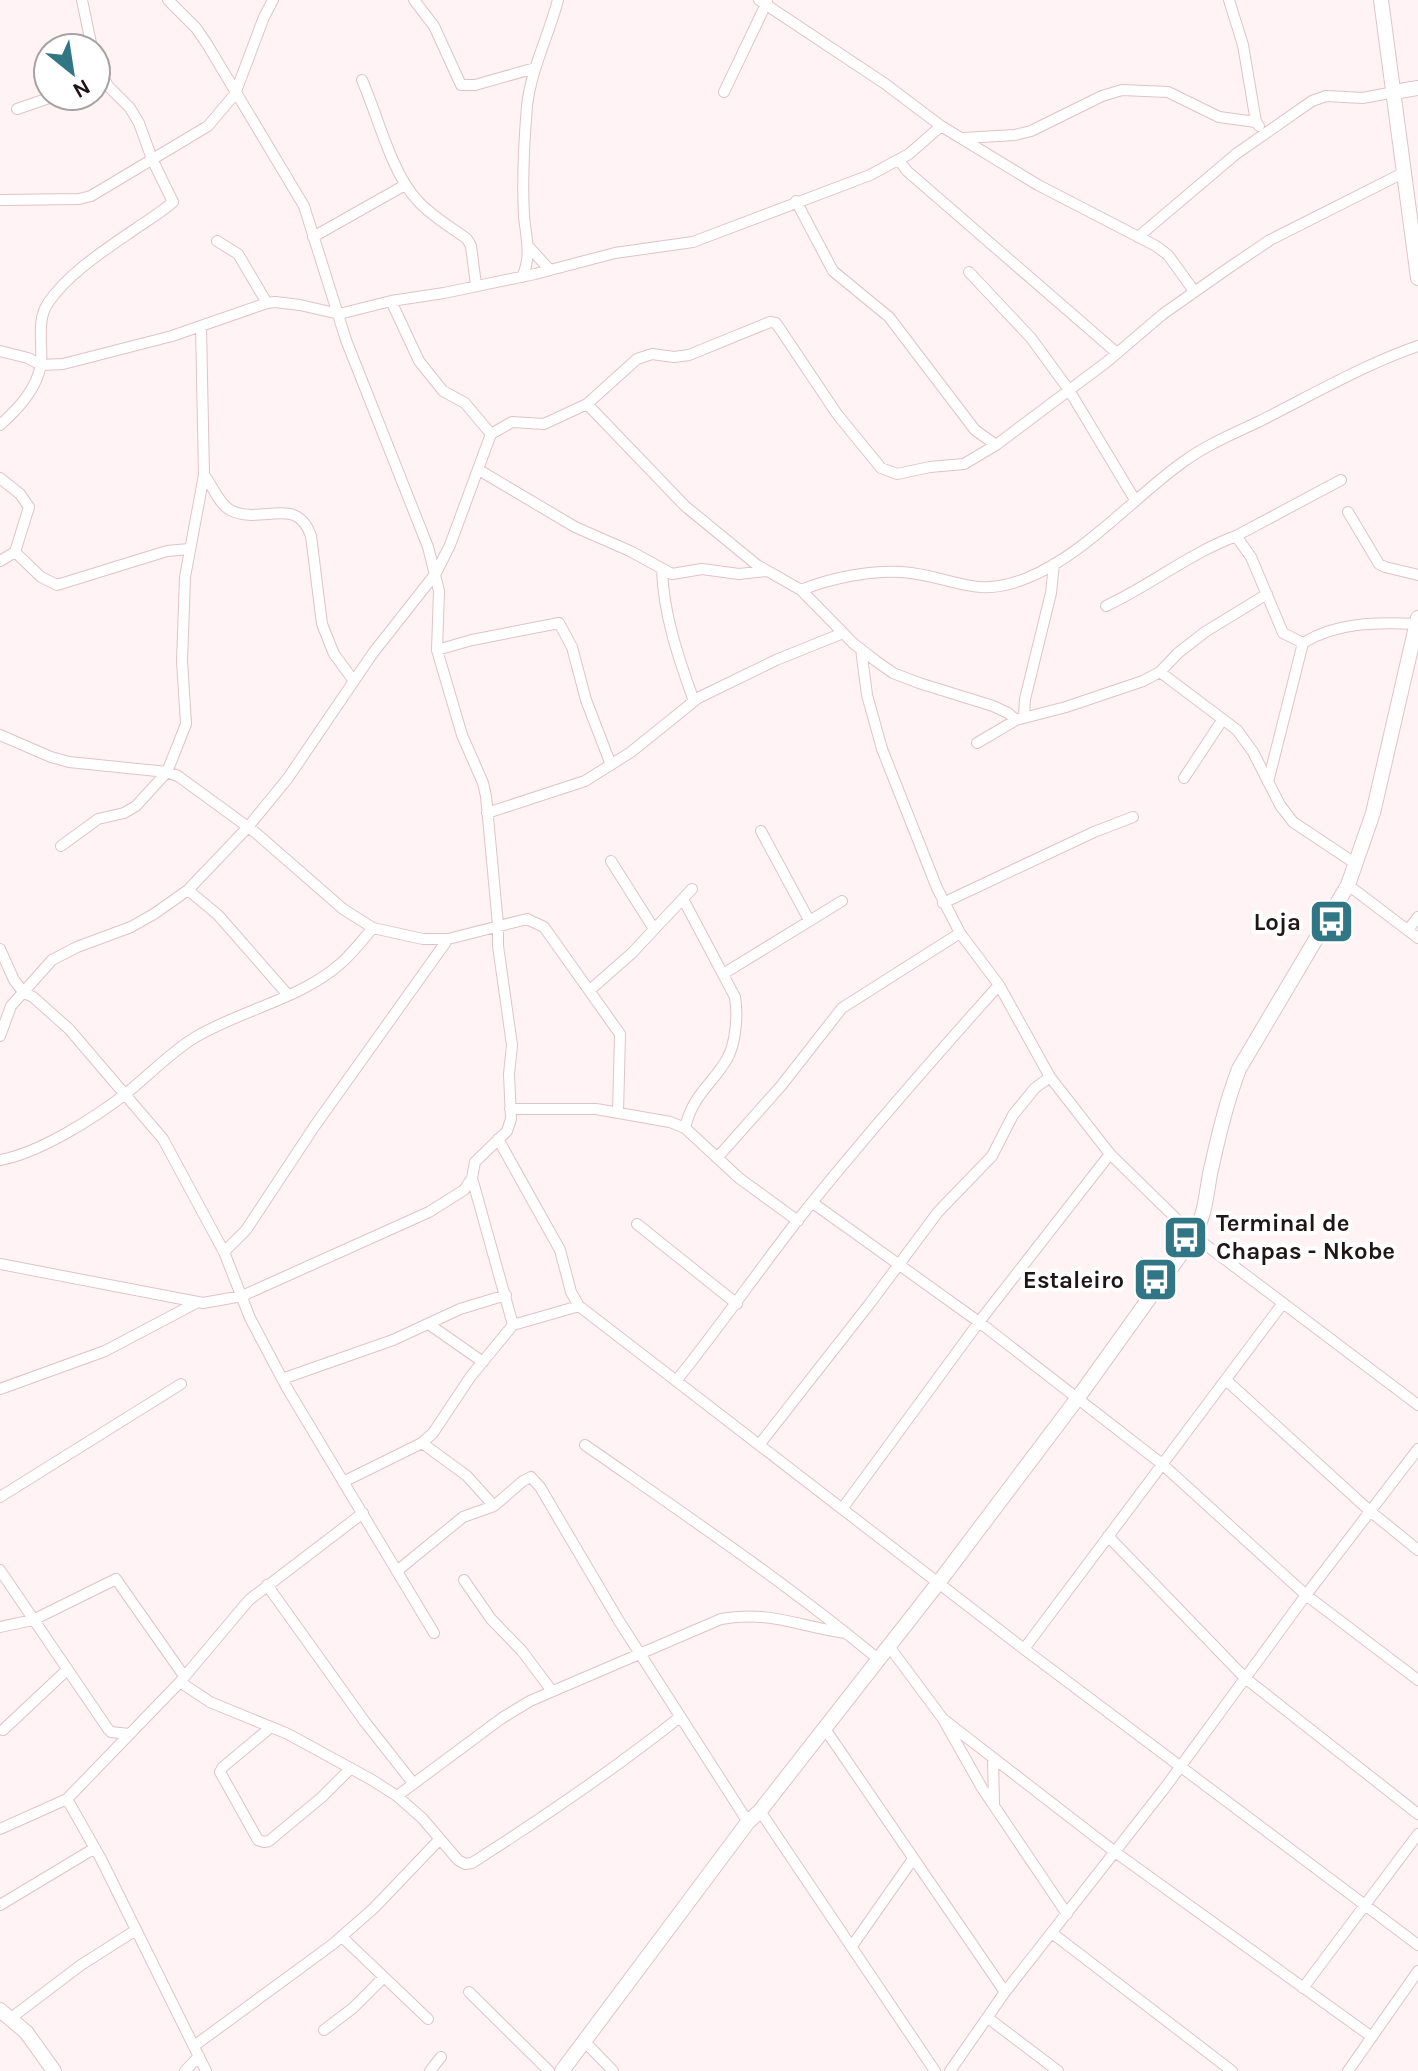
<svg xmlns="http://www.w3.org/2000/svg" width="1418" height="2071" font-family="Karla,sans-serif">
  <rect width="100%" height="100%" fill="#fff3f5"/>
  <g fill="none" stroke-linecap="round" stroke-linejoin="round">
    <defs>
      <path id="street" d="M82 0 92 48
        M414 0 434 26 461 85H475L535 68
        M759 0 884 83 941 126 1038 185 1156 246 1168 255 1194 291
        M1229 0 1243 45 1256 122 1259 126
        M362 80C378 116 391 172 417 200 431 216 451 227 467 239L471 246 476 285
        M724 92 767 2
        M17 109 55 96
        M963 138 1015 135 1031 131 1102 96 1122 90 1168 92 1219 117 1256 122
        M899 160 907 171 1117 353
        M0 200 79 199 91 196 208 126 235 94 264 17 273 0
        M796 201 833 271 889 317 975 430 996 445 1108 361 1163 314 1230 267 1270 240 1403 173
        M313 237 405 185
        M1138 237 1236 154 1312 101 1326 96 1363 98 1394 92
        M217 241 238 254 267 303
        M529 247 549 269
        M969 272 1031 338 1069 390 1135 500
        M522 277C532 256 526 238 524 216 522 180 524 142 527 106 531 69 549 35 558 0
        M0 351 28 358 41 365 63 364 172 336 267 303 275 302 300 305 339 314 391 301 444 293 535 274 615 253 693 242 870 175 909 154 941 126
        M587 404 637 359 652 354 674 357 689 355 770 322 776 323 837 414 881 468 897 474 930 467 964 464 996 445
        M0 425C18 409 37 389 41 364 43 344 36 321 48 303 69 272 108 248 138 227 150 219 163 211 173 202L152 159 139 123 130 108 108 86 96 63
        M491 434 512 422 544 424 587 404 685 506 757 565 801 590 854 644 876 661 893 673 919 683 993 706 1008 713 1016 720
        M479 470 575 527 630 551 672 574 702 569 739 574 767 571
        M204 475C213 486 218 503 230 510 261 526 297 494 311 536L322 624 334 654 354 681
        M0 478 20 494 29 507 15 552 0 561
        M1348 512 1379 564 1385 567 1418 575
        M1236 536 1341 480
        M15 552 41 577 57 585 167 551 189 549
        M662 569C663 613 679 660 694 701
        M801 590C831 578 870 570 902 572 954 576 974 600 1027 578 1083 556 1134 497 1183 462 1206 445 1233 434 1258 422 1310 396 1363 365 1418 346
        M1106 606C1151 585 1190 553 1236 536L1251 557 1283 633 1303 643
        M861 649 867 695 882 749 937 888 960 933 999 985 1050 1077 1110 1154 1194 1236 1418 1405
        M437 650 472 640 559 623 572 647 586 700 611 765
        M1160 672 1237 730 1253 752 1280 805 1293 822 1356 864
        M1024 717 1025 699 1051 593 1054 564
        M0 735 51 757 69 762 167 772 178 776 256 833 343 909 373 928 423 939H448L527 919 544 927 620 1034 618 1112
        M977 743 1016 720 1066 707 1143 681 1160 672 1178 653 1205 632 1267 594
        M1184 778 1223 719
        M1268 782 1303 643C1337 622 1378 622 1417 624
        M487 813 585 781 631 752 698 698 776 660 843 633
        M761 831 809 920
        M61 846 98 819 124 813 136 806 167 772 186 724 182 661 185 577 204 475 201 327
        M611 861 654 929
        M1348 885 1418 938
        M188 890 218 915 288 995
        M683 899 735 997C738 1015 736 1043 727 1059 711 1086 693 1094 685 1128
        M943 903 1094 832 1133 817
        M1408 930 1418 917
        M0 949 14 980 24 993 33 997 69 1029 163 1139 224 1252 250 1318 287 1388 434 1633
        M723 974 842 901
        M590 990 632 953 692 889
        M0 1036 11 1006 52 960 77 947 131 927 154 914 188 890 248 827 288 778 373 653 436 573 450 545 491 434 465 403 443 391 419 361 391 301
        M510 1109H596L670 1122 685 1128 739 1178 798 1221
        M498 1139 560 1250 571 1292 579 1306 1024 1649 1418 1945
        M717 1158 781 1086 842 1008 960 933
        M0 1160C40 1153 96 1117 128 1092 150 1074 170 1053 194 1038 240 1010 299 1000 340 964 352 954 362 940 373 928
        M472 1178 513 1325
        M813 1203 979 1322 1162 1464 1306 1595 1418 1680
        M637 1224 737 1304
        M224 1252 246 1230 314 1127 448 939
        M0 1264 203 1303 242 1296 429 1212 464 1190 472 1178 475 1162 507 1131 511 1119 509 1074 512 1045 498 946V925L486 796 483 783 462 735 437 650 439 591 428 547 346 340 304 206 207 44 196 28 168 0
        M430 1325 483 1362
        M282 1379 393 1340 460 1309 506 1295
        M1226 1380 1371 1512 1418 1550
        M676 1381C718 1329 756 1274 797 1221 862 1140 930 1062 999 985
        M0 1389 105 1351 196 1303
        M422 1443 467 1476 494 1506
        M585 1445C684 1514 785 1582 878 1659
        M759 1445 871 1302 938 1212 992 1156 1013 1115 1035 1088 1050 1077
        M343 1482 422 1443 433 1433 471 1376 513 1325 579 1306
        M0 1497 181 1384
        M842 1509 979 1322 1110 1154
        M1108 1536 1245 1678 1418 1814
        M0 1570 108 1729 111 1732 129 1734
        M397 1571 463 1517 494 1506 523 1481 531 1477 540 1487 619 1621 748 1822
        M464 1580 491 1619 522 1651 552 1691
        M267 1585 365 1722 413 1783
        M0 1627 33 1620 116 1579 184 1676
        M888 1645 943 1719 982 1788 1067 1914
        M1024 1649 1283 1303
        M180 1682 210 1702 288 1734 372 1780 397 1796 422 1818 458 1860 465 1864 472 1863C544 1817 613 1770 680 1717
        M943 1719 1115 1852 1372 2037
        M271 1727 223 1767 220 1772 258 1840 264 1842 269 1841 322 1797 351 1768
        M825 1729 1005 1992
        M3 1730 67 1670
        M993 1758 994 1804
        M397 1796 502 1718 530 1701 721 1619C770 1610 800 1627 846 1633
        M67 1799 101 1859 206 2071
        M760 1811 935 2071
        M0 1829 67 1799 180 1682 249 1600 363 1513
        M0 1905 95 1848
        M1052 1933 1232 2071
        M342 1937 428 2019
        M852 1946 913 1859
        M1303 1988 1418 1834
        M469 1992 549 2071
        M11 2018 81 1965 136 1930
        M988 2018 1058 2071
        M324 2030 353 2008 384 1977
        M584 2041 613 2071
        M194 2046 333 1944 374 1908 439 1840
        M185 2071 199 2056
        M430 2071 441 2057
        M950 2071 1005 1992 1164 1789 1306 1595 1418 1449
        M1348 2071 1418 1971"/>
      <path id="secondary" d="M1381 0 1418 278
        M1394 92 1418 88
        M0 2010 26 2032 54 2071
        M562 2071 748 1822 760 1811 939 1582 1077 1399 1194 1236C1205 1215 1206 1196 1210 1174 1218 1138 1226 1103 1239 1069L1348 885 1373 813 1418 618"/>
    </defs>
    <!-- street casing -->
    <use href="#street" stroke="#e0c3c9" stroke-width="12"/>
    <!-- secondary casing -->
    <use href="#secondary" stroke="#e0c3c9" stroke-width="16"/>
    <!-- street -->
    <use href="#street" stroke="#fff" stroke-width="10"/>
    <!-- secondary -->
    <use href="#secondary" stroke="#fff" stroke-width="14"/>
  </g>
  <!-- icons -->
  <defs>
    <symbol id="bus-square" viewBox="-11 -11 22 22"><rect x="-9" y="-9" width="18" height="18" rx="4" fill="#317685" stroke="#fff"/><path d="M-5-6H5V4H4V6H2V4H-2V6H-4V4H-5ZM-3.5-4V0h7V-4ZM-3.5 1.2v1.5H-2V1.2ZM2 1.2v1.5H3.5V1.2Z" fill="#fff"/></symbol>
  </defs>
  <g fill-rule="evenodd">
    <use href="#bus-square" x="1306" y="896" width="51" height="51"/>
    <use href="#bus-square" x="1160" y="1212" width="51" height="51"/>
    <use href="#bus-square" x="1130" y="1254" width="51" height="51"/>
  </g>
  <g text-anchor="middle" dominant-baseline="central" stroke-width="8" stroke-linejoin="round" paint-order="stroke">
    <!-- poi labels -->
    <g font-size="24" font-weight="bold" fill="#201618" stroke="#fff" text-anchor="end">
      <text x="1301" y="922">Loja</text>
      <text x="1216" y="1223" text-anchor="start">Terminal de<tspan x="1216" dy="28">Chapas - Nkobe</tspan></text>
      <text x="1124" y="1280">Estaleiro</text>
    </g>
  </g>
  <!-- north arrow -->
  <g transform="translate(72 72) rotate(150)"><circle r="38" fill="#ffffff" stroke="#a6a2a3" stroke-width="2"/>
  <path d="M0-6L14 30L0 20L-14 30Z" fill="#317685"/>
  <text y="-12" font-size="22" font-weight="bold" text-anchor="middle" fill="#201618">N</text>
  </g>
</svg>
